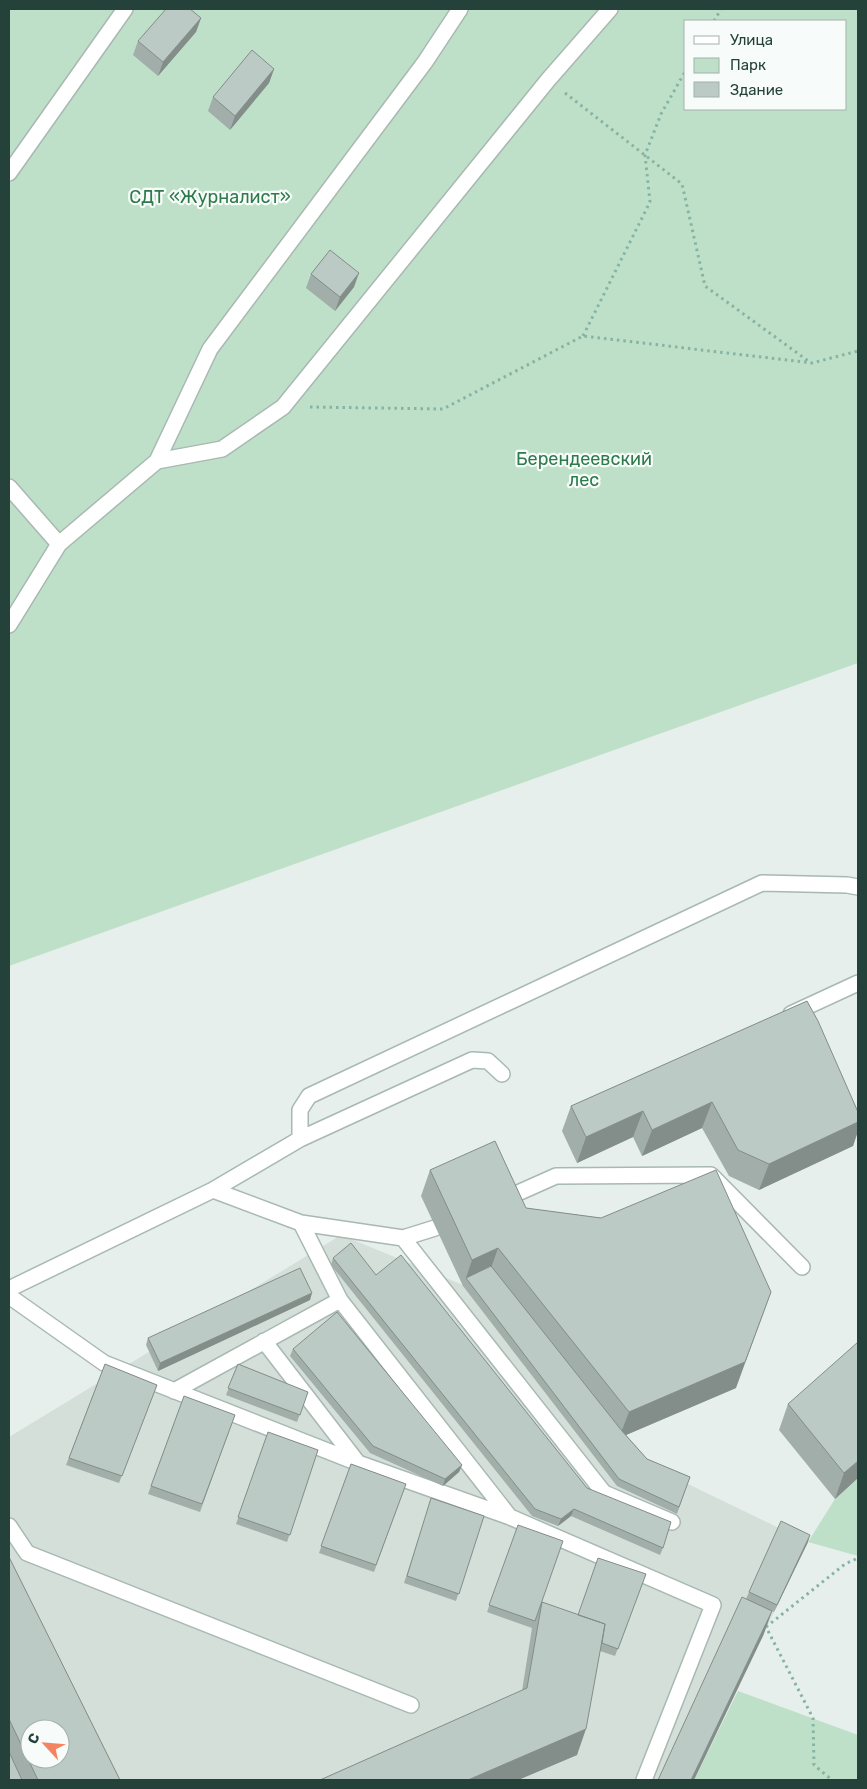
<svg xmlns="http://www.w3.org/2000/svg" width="867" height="1789" font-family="Rubik,sans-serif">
  <rect width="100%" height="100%" fill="#e6efeb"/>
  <!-- built -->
  <path fill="#d4dfda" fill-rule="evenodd" d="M341 1235 463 1285 489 1274 645 1466 688 1484 779 1528 774 1612 694 1780H9V1437ZM30 1729H60V1759H30Z"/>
  <!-- green -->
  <path fill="#bfe0c8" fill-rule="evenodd" d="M9 9H858V663L9 966ZM686 21H846V109H686Z
    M858 1478V1556L808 1542 835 1499Z
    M738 1691 858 1735V1780H694Z"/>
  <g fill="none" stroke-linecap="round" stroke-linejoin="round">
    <defs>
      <path id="minor" d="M9 173 125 9
        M157 461 222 449 283 407 548 80 610 9
        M9 487 59 544
        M9 625 59 544 157 461 210 349 425 62 460 9
        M791 1014 858 983
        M300 1139V1110L309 1096 762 883 847 885 858 887
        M213 1190 300 1139 472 1060 488 1061 502 1074
        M502 1200 556 1176 711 1175 802 1267
        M301 1223 340 1300
        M403 1238 604 1493 672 1522
        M9 1289 213 1190 301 1223 403 1238 435 1228
        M9 1296 104 1363 358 1463 510 1517 713 1605 644 1780
        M264 1341 358 1463
        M174 1391 340 1300 509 1516
        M9 1526 27 1553 411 1705"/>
    </defs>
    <!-- minor casing -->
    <use href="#minor" stroke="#a8b8b2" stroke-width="18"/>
    <!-- path -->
    <path stroke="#86b3a5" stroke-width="3" stroke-dasharray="2.5 4" stroke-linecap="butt" d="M714 21 721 9
      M565 93 682 184 705 286 811 363
      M583 336 650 202 645 155 661 114 686 70
      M310 407 443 409 583 336 812 363 858 351
      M764 1627H766L813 1718 814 1765 832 1780
      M766 1627 845 1564 858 1558"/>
    <!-- minor -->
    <use href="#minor" stroke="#fff" stroke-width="15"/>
  </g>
  <!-- wall -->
  <path fill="#a1aea9" d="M201 18 196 32 158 76 133 55 138 41Z
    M274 69 269 83 230 130 208 111 213 97Z
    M311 274 354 287 335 311 306 288Z
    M807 1001 858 1112V1131L853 1146 759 1190 729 1176 702 1128 642 1156 633 1137 577 1163 562 1131 571 1106Z
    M430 1170 526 1208 601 1218 736 1388 626 1435 647 1459 690 1477 677 1514 617 1486 463 1286 421 1196Z
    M333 1258 376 1275 587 1488 663 1548 660 1555 571 1516 558 1526 532 1516 331 1265Z
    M310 1300 158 1371 146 1345 148 1338Z
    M293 1349 462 1465 459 1472 443 1486 370 1453 290 1356Z
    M105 1364 157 1385 119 1483 66 1465Z
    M238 1364 308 1392 297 1422 226 1395Z
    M184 1396 235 1415 200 1512 148 1494Z
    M788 1404 858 1478 835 1499 779 1430Z
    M268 1432 318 1450 287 1542 236 1524Z
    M351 1464 406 1484 374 1572 319 1553Z
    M429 1506 484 1516 456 1601 404 1583Z
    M518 1525 542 1602 578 1615 646 1574 615 1656 600 1651 577 1755 518 1780H320L522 1691 532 1628 487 1612Z
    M808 1542 774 1612 772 1611 763 1636 746 1599 749 1592Z
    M9 1557 120 1780H9Z"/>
  <!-- shaded-wall -->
  <path fill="#838d89" d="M201 18 196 32 158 76 163 62Z
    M274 69 269 83 230 130 235 116Z
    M359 273 354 287 335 311 340 297Z
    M712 1102 702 1128 642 1156 652 1130Z
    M643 1111 633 1137 577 1163 586 1137Z
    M858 1122V1131L853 1146 759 1190 769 1164Z
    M498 1248 489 1274 466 1278 472 1260Z
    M771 1292 736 1388 619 1438 629 1412Z
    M312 1293 310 1300 158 1371 160 1363Z
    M858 1461V1478L835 1499 844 1473Z
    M462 1465 459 1472 443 1486 445 1479Z
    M574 1509 571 1516 558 1526 561 1519Z
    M810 1535 808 1542 774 1612 777 1605Z
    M772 1611 763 1636 694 1780H691Z
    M586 1729 577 1755 518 1780H468Z"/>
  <!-- building -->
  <path fill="#bbcac4" stroke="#838d89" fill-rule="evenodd" d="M166 9H190L201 18 163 62 138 41Z
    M252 50 274 69 235 116 213 97Z
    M330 250 359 273 340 297 311 274Z
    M807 1001 818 1021 858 1112V1122L769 1164 738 1150 712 1102 652 1130 643 1111 586 1137 571 1106Z
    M495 1141 526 1208 601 1218 716 1170 771 1292 745 1362 629 1412 498 1248 472 1260 430 1170Z
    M351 1243 376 1275 401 1255 587 1488 671 1522 663 1548 574 1509 561 1519 535 1509 333 1258Z
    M491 1266 622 1431 647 1459 690 1477 679 1507 619 1479 466 1278Z
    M300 1268 312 1293 160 1363 148 1338Z
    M337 1312 462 1465 445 1479 373 1446 293 1349Z
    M858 1342V1461L844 1473 788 1404Z
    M105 1364 157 1385 122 1476 69 1458Z
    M238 1364 308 1392 300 1415 228 1388Z
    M184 1396 235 1415 202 1504 151 1486Z
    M268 1432 318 1450 290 1535 238 1517Z
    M351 1464 406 1484 376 1565 321 1546Z
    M431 1498 484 1516 459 1594 407 1576Z
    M781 1521 810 1535 777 1605 749 1592Z
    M518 1525 563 1541 535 1621 489 1605Z
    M9 1557 120 1780H38L9 1719ZM30 1729H60V1759H30Z
    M598 1558 646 1574 618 1649 602 1643 605 1624 578 1615Z
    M742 1597 772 1611 691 1780H658Z
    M542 1602 605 1624 586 1729 468 1780H320L527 1688Z
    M9 1752 22 1780H9Z"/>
  <g text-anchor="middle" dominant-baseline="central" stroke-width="4.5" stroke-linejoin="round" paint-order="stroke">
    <!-- park labels -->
    <g font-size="18" fill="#2d7a4b" stroke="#f7fbf9">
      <text x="210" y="197">СДТ «Журналист»</text>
      <text x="584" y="459">Берендеевский<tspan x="584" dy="21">лес</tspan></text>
    </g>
  </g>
  <!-- border -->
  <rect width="867" height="1789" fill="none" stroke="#24423a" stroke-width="20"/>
  <!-- legend -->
  <rect x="684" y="20" width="162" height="90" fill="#f7fbf9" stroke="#a3b1ad"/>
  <rect x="694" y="36" width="25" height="8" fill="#ffffff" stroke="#a3b1ad"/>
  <text x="730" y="45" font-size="15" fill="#24423a">Улица</text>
  <rect x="694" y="58" width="25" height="15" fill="#bfe0c8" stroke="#a3b1ad"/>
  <text x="730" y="70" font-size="15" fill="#24423a">Парк</text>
  <rect x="694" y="82" width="25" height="15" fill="#bbcac4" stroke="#a3b1ad"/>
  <text x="730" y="95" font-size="15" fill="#24423a">Здание</text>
  <!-- north arrow -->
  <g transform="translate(45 1744) rotate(296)"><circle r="24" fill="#f7fbf9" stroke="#a3b1ad"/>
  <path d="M0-4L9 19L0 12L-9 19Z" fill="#f4845f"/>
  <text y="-8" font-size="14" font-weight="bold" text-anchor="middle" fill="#24423a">С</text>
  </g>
</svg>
